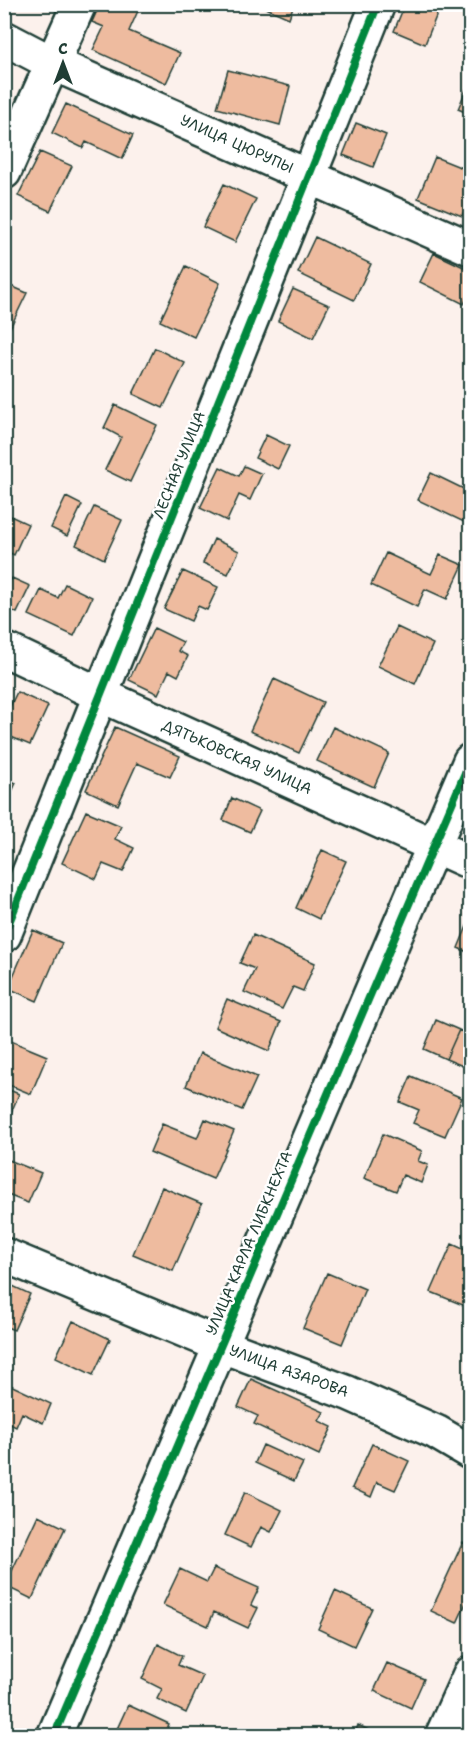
<svg xmlns="http://www.w3.org/2000/svg" width="475" height="1740" font-family="'Shantell Sans',sans-serif">
  <rect width="100%" height="100%" fill="#fcf1ec"/>
  <filter id="ink" filterUnits="userSpaceOnUse"><feTurbulence type="fractalNoise" baseFrequency=".0167" numOctaves="2"/><feDisplacementMap in="SourceGraphic" scale="12" xChannelSelector="R" yChannelSelector="G"/><feConvolveMatrix kernelMatrix="1 2 1 2 8 2 1 2 1" color-interpolation-filters="sRGB"/></filter>
  <g filter="url(#ink)">
    <!-- building -->
    <path fill="#eebb9f" stroke="#1f3d34" stroke-width="1.5" d="M100 4H141L129 31 180 53 166 83 93 50 104 27 92 22Z
      M257 4H294L289 18Z
      M405 4H441L425 44 394 31Z
      M228 70 290 86 280 125 217 108Z
      M470 80V114L458 109Z
      M66 104 133 135 122 159 86 142 83 148 52 133Z
      M356 123 386 135 373 167 343 155Z
      M40 152 72 166 50 211 18 196Z
      M435 157 470 171V196L462 216 418 198Z
      M224 184 256 199 235 242 203 227Z
      M315 237 371 264 354 300 298 273Z
      M434 253 470 270V291L464 304 420 282Z
      M186 266 220 283 194 337 160 321Z
      M4 283 27 293 7 334 4 333Z
      M293 289 329 305 313 338 278 321Z
      M155 348 185 363 163 408 133 394Z
      M115 405 157 425 130 482 105 470 121 437 104 428Z
      M266 435 289 446 278 469 255 458Z
      M244 466 262 474 250 500 239 495 227 521 200 508 220 467 239 476Z
      M431 473 470 492V509L464 522 418 500Z
      M66 497 82 505 67 536 51 528Z
      M94 507 122 520 104 559 76 545Z
      M4 513 28 524 14 555 4 550Z
      M214 539 239 551 228 574 203 563Z
      M386 553 431 574 440 555 463 565 447 599 425 589 417 607 371 585Z
      M183 571 218 587 207 610 198 606 191 621 164 609Z
      M12 578 30 586 17 613 4 607V593Z
      M65 584 92 597 74 636 29 615 41 590 58 598Z
      M397 627 433 644 415 684 378 666Z
      M154 628 183 642 178 651 188 656 178 676 169 671 158 694 129 680Z
      M274 679 323 702 299 753 250 731Z
      M17 692 48 706 30 745 4 734V719Z
      M115 727 180 756 170 777 137 763 118 805 86 790Z
      M333 727 389 753 374 787 317 761Z
      M4 778 16 783 4 809Z
      M232 798 260 811 250 832 223 820Z
      M86 811 121 826 115 839 134 848 123 872 103 864 96 879 62 863Z
      M322 850 346 861 319 919 296 908Z
      M470 919V953L458 948Z
      M33 930 62 943 37 1001 8 988Z
      M253 935 315 963 303 991 293 987 282 1009 244 992 255 969 240 963Z
      M227 999 281 1022 269 1051 215 1027Z
      M470 1011V1026L465 1023Z
      M436 1020 459 1030 446 1059 424 1049Z
      M459 1030 470 1035V1069L446 1059Z
      M6 1039 47 1056 31 1094 4 1083Z
      M200 1053 257 1077 242 1110 186 1086Z
      M411 1076 462 1098 445 1136 413 1123 419 1110 400 1102Z
      M4 1088 19 1094 4 1129Z
      M205 1119 234 1131 213 1179 150 1152 162 1124 197 1138Z
      M383 1134 422 1151 418 1161 428 1165 421 1183 403 1175 396 1191 364 1178Z
      M4 1158 41 1173 28 1203 5 1194 4 1195Z
      M162 1187 202 1204 173 1271 133 1254Z
      M452 1244 470 1252V1308L431 1292Z
      M327 1273 365 1289 342 1344 303 1328Z
      M4 1282 30 1294 14 1330 4 1326Z
      M73 1321 110 1339 93 1375 56 1357Z
      M251 1379 324 1412 319 1421 332 1427 319 1455 254 1424 258 1416 238 1407Z
      M4 1382 51 1404 43 1423 22 1413 16 1427 4 1421Z
      M372 1444 409 1461 395 1490 377 1482 371 1497 352 1488Z
      M263 1445 303 1463 294 1481 255 1463Z
      M245 1492 282 1510 271 1532 261 1527 251 1547 225 1535Z
      M38 1515 65 1528 32 1599 5 1586Z
      M463 1542 470 1546V1594L457 1623 431 1611Z
      M214 1568 259 1588 251 1605 258 1608 248 1628 214 1612 208 1626 163 1605 180 1569 207 1582Z
      M335 1591 372 1608 354 1646 318 1629Z
      M158 1644 182 1656 178 1665 203 1676 186 1713 157 1699 162 1689 142 1679Z
      M387 1663 424 1679 411 1708 374 1691Z
      M128 1705 169 1724 164 1736H131L117 1729Z
      M470 1711V1736L461 1732Z
      M358 1725 381 1736H354Z"/>
    <g fill="none" stroke-linecap="round" stroke-linejoin="round">
      <defs>
        <path id="minor" d="M4 38 52 63 470 248
          M4 172 79 4
          M4 649 101 695 470 862
          M4 935 378 4
          M4 1255 220 1345 348 1393 436 1432 470 1452
          M54 1736 470 761
          M442 1736 470 1674"/>
      </defs>
      <!-- minor casing -->
      <use href="#minor" stroke="#1f3d34" stroke-width="38"/>
      <!-- minor -->
      <use href="#minor" stroke="#fff" stroke-width="33"/>
      <defs>
        <path id="cycleway" d="M4 935 378 4
          M54 1736 470 761"/>
      </defs>
      <!-- cycleway casing -->
      <use href="#cycleway" stroke="#fff" stroke-width="11"/>
      <!-- cycleway -->
      <use href="#cycleway" stroke="#00873e" stroke-width="8"/>
    </g>
  </g>
  <g text-anchor="middle" dominant-baseline="central" stroke-width="5" stroke-linejoin="round" paint-order="stroke">
    <!-- street labels -->
    <g font-size="15" fill="#1f3d34" stroke="#fff">
      <text transform="translate(237 144) rotate(24)">УЛИЦА ЦЮРУПЫ</text>
      <text transform="translate(179 465) rotate(-68)">ЛЕСНАЯ УЛИЦА</text>
      <text transform="translate(237 757) rotate(24)">ДЯТЬКОВСКАЯ УЛИЦА</text>
      <text transform="translate(249 1243) rotate(-67)">УЛИЦА КАРЛА ЛИБКНЕХТА</text>
      <text transform="translate(289 1371) rotate(20)">УЛИЦА АЗАРОВА</text>
    </g>
  </g>
  <!-- margin -->
  <rect width="475" height="1740" fill="none" stroke="#fff" stroke-width="24"/>
  <rect x="12" y="12" width="451" height="1716" fill="none" stroke="#1f3d34" stroke-width="2" filter="url(#ink)"/>
  <!-- north arrow -->
  <g transform="translate(63 63)" stroke="#ffffff" stroke-width="4.5" paint-order="stroke">
  <path d="M0-4.5L10 22L0 15L-10 22Z" fill="#1f3d34"/>
  <text y="-9" font-size="16" font-weight="bold" text-anchor="middle" fill="#1f3d34">С</text>
  </g>
</svg>
